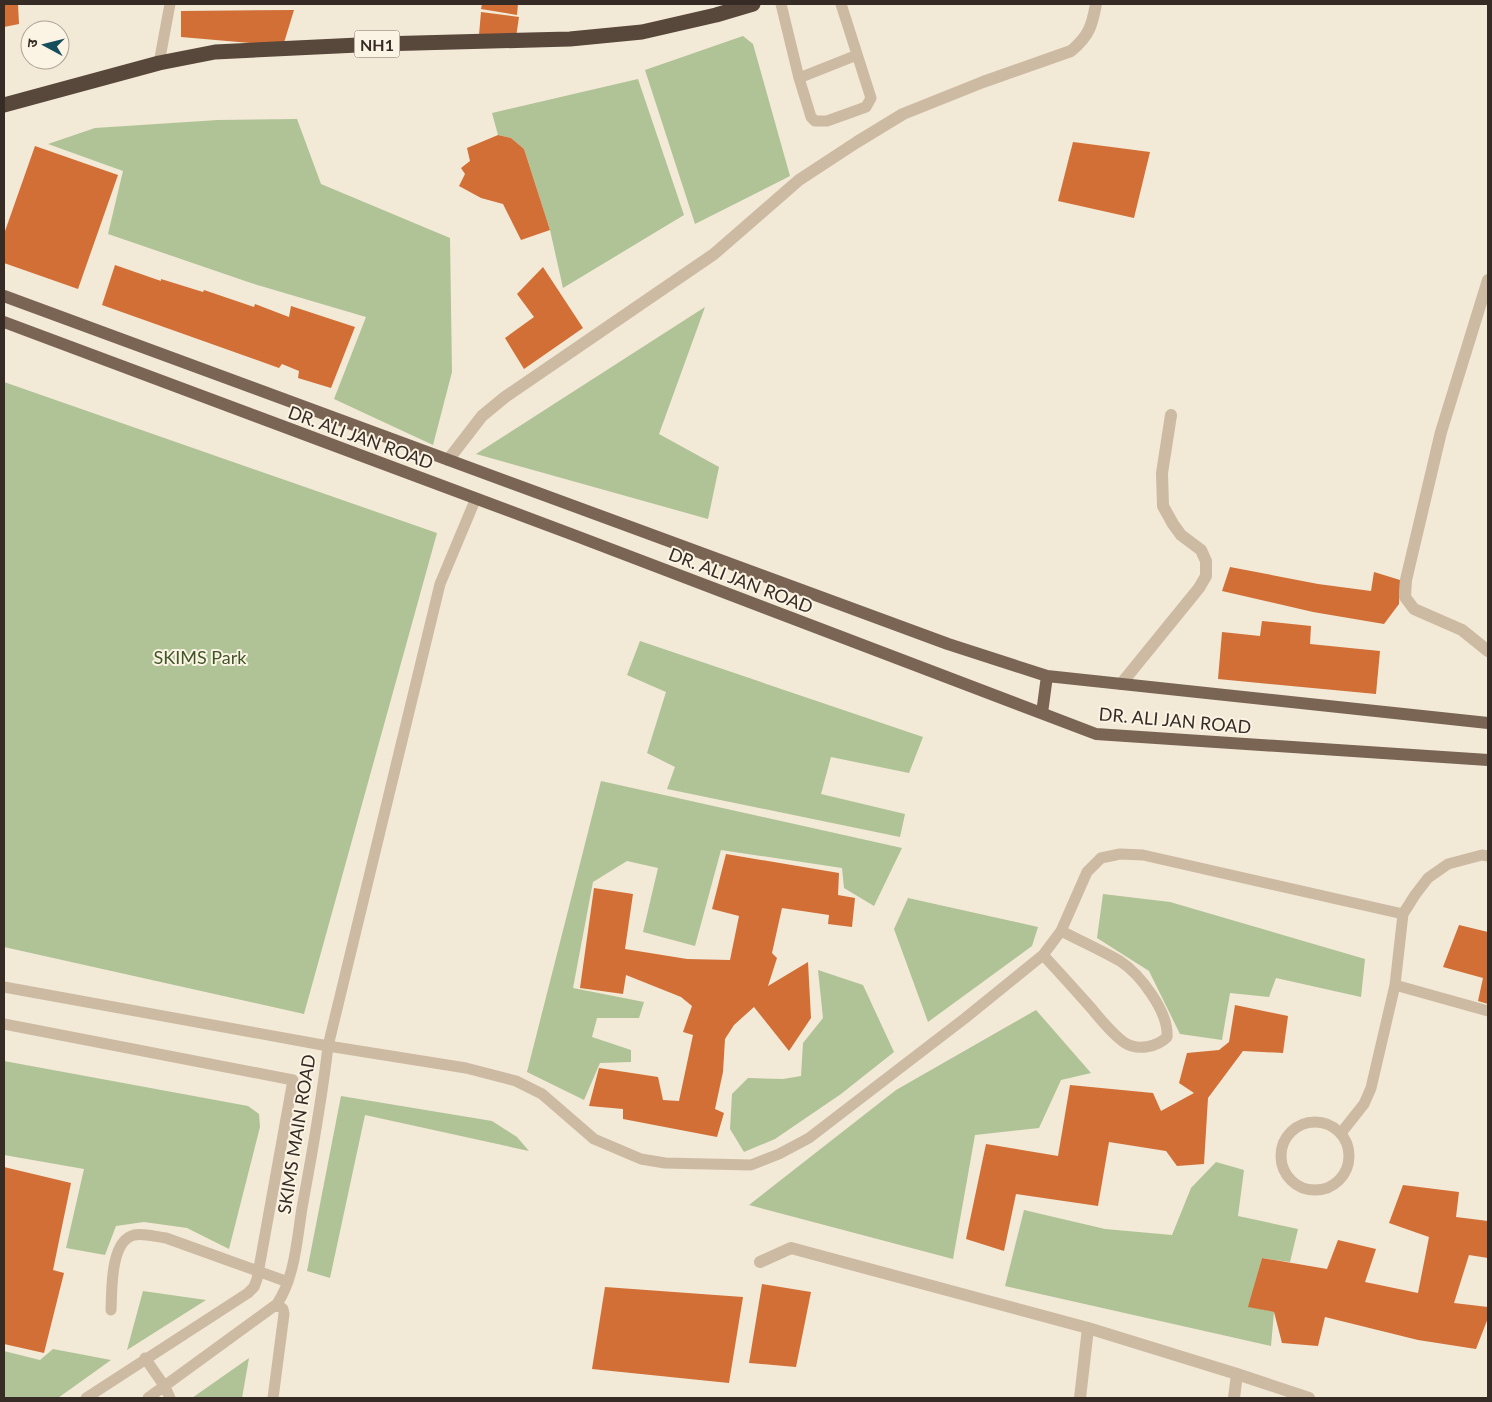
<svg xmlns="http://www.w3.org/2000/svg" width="1492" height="1402" font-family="Lato,'Noto Sans Devanagari',sans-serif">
  <rect width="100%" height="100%" fill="#f3e9d7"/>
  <!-- green -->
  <path fill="#afc396" d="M743 36 753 44 790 176 695 224 645 70Z
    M638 79 684 215 563 288 550 230 524 149 511 138 498 135 492 113Z
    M297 119 321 184 450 238 452 372 433 445 334 399 366 317 251 283 108 234 123 171 48 144 95 128 218 120Z
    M705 307 659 434 719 467 708 519 476 454Z
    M4 382 437 533 304 1014 4 947Z
    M640 641 923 737 909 773 831 757 821 794 905 814 900 837 667 789 675 767 647 753 666 692 627 675Z
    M601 781 902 848 874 906 844 888 842 868 721 850 695 946 643 932 658 868 627 861 593 882 573 988 644 1002 639 1018H597L592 1037 631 1050V1062L600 1063 584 1100 527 1072Z
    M1103 894 1170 902 1365 959 1361 997 1276 978 1269 997 1230 993 1222 1040 1180 1034 1149 971 1097 938Z
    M908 898 1038 927 1032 946 928 1022 894 929Z
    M818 970 863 985 894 1052 841 1094 775 1139 744 1152 730 1129 732 1094 748 1078 783 1079 801 1076 803 1043 823 1018Z
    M1036 1010 1091 1073 1061 1080 1039 1128 975 1135 953 1259 749 1205 896 1090Z
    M4 1061 248 1106 259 1114 260 1127 229 1249 187 1228 144 1222 116 1226 105 1255 66 1248 84 1169 4 1155Z
    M341 1096 492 1121 517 1137 529 1151 365 1115 330 1278 307 1271Z
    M1216 1162 1244 1170 1238 1216 1298 1229 1290 1262 1262 1258 1249 1306 1274 1312 1271 1346 1005 1286 1024 1210 1105 1229 1172 1235 1191 1188Z
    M143 1291 206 1300 127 1350Z
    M53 1349 111 1360 58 1398H4V1351L40 1360Z
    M249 1358 242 1398H192Z"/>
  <!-- building -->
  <path fill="#d16f36" d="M4 4H18L19 24 4 27Z
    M482 4H518L517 15 481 9Z
    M294 10 283 46 181 37V11Z
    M481 12 519 17 516 37 479 35Z
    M498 135 511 138 524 149 550 230 521 240 503 204 481 198 459 186 465 174 461 168 470 161 467 148Z
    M1073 142 1150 152 1134 218 1058 201Z
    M35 146 118 175 78 289 4 263V234Z
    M115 265 161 281V279L203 292 204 290 254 307 255 304 289 317 291 306 355 327 331 388 298 378 299 371 282 364 279 368 102 305Z
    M543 267 583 328 524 369 505 338 534 317 517 294Z
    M1230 567 1318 584 1371 591 1374 572 1400 580 1399 604 1384 624 1313 612 1222 591Z
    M1262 621 1311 626 1310 644 1380 651 1376 694 1218 679 1222 632 1260 636Z
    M726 854 839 873 838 895 855 898 852 927 828 924 829 915 782 908 772 953 777 958 768 986 808 962 811 1018 789 1051 754 1007 734 1025 725 1039 723 1072 715 1109 724 1113 717 1137 623 1119V1109L589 1106 599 1068 658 1077 663 1100 679 1101 693 1035 683 1032 692 1006 681 997 626 975 623 994 580 988 594 888 633 894 625 949 687 959 730 960 739 916 712 909Z
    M1459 925 1488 932V1004L1478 1001 1483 978 1443 967Z
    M1235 1005 1288 1016 1283 1053 1243 1051 1208 1098 1204 1164 1177 1166 1166 1151 1109 1142 1098 1206 1016 1194 1004 1251 966 1239 986 1144 1058 1156 1070 1085 1153 1093 1161 1111 1194 1093 1179 1083 1187 1053 1219 1050 1229 1042Z
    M4 1167 71 1183 53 1270 64 1273 44 1353 4 1344Z
    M1403 1185 1459 1192 1456 1217 1488 1221V1258L1469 1255 1454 1303 1488 1307V1318L1476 1349 1418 1340 1325 1317 1318 1346 1282 1343 1274 1312 1248 1307 1262 1258 1327 1269 1338 1240 1376 1249 1365 1282 1418 1293 1429 1237 1389 1223Z
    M762 1284 811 1292 796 1367 749 1363Z
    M605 1287 743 1297 729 1383 592 1369Z"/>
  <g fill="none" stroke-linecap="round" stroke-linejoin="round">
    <!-- lane -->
    <path stroke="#ccbaa2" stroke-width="11" d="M781 4 799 78 811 117 815 121H827L866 107 871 98 841 4
      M159 63 170 4
      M799 78 857 55
      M476 498 440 584 328 1046 466 1068 516 1081 542 1094 594 1139 641 1159 665 1163 751 1165 779 1154 809 1138 964 1019 1043 955 1061 931 1087 872 1101 858 1120 854 1143 855 1403 914
      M1043 955C1060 973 1076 991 1092 1009 1102 1021 1112 1034 1125 1043 1138 1051 1157 1047 1167 1037 1169 1012 1140 974 1120 961 1101 950 1081 941 1061 931
      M1395 985 1488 1011
      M4 987 328 1046C322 1100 312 1154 302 1208 297 1239 295 1277 277 1304L148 1398
      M4 1024 293 1080 257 1279 254 1287 248 1293 86 1398
      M1281 1156a34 34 0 1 1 68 0a34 34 0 1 1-68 0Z
      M1341 1133 1364 1104 1371 1088 1395 985 1403 914 1415 895 1428 878 1448 864 1482 855 1488 856
      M111 1310C112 1290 110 1241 134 1235 144 1233 156 1237 166 1238L288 1282
      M145 1358 165 1387 170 1398
      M273 1398 284 1314 283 1309 277 1304"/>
    <!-- street -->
    <path stroke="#ccbaa2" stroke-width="12" d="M1488 280 1441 432 1406 580 1405 597 1414 609 1462 630 1488 651
      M448 460 482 416 505 397 714 254 799 180 857 142 903 114 983 82 1071 51C1089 36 1092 26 1096 4
      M1121 684 1199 588 1206 576V561L1201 550 1181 535 1173 524 1163 506 1162 473 1171 415
      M760 1262 791 1248 1088 1328 1237 1374 1309 1398
      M1080 1398 1088 1328
      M1234 1398 1237 1374"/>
    <!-- primary -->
    <path stroke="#7a6554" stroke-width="12" d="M4 296 948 644 1047 676 1488 723
      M4 322 571 534 1096 734 1488 760
      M1042 713 1047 676"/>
    <!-- highway -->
    <path stroke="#58473b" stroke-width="15" d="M4 105 159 63 215 52 379 44 570 39 642 32 716 15 753 4"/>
  </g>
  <g text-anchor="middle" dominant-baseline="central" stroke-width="4" stroke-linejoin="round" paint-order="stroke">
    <!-- shield labels -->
    <rect fill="#fbf3e3" stroke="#71685e" stroke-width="1" x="354.5" y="30.5" width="45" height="27" rx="4"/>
    <g font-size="16" font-weight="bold" fill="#362c25">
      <text x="377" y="44">NH1</text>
    </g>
    <!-- street labels -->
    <g font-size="18" fill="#362c25" stroke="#fbf3e3">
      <text transform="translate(361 437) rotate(20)">DR. ALI JAN ROAD</text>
      <text transform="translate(741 580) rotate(21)">DR. ALI JAN ROAD</text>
      <text transform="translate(1175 720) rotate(5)">DR. ALI JAN ROAD</text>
      <text transform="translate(296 1134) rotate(-81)">SKIMS MAIN ROAD</text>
    </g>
    <!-- park labels -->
    <g font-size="18" fill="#3f5627" stroke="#fbf3e3">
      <text x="200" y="657">SKIMS Park</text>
    </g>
  </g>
  <!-- border -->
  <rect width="1492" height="1402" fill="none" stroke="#362c25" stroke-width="10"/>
  <!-- north arrow -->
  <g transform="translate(45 45) rotate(277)"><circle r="24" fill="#fbf3e3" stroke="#aca397"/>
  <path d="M0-4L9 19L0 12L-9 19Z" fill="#174e5b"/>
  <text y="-8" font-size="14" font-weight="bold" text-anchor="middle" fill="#362c25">उ</text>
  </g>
</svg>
